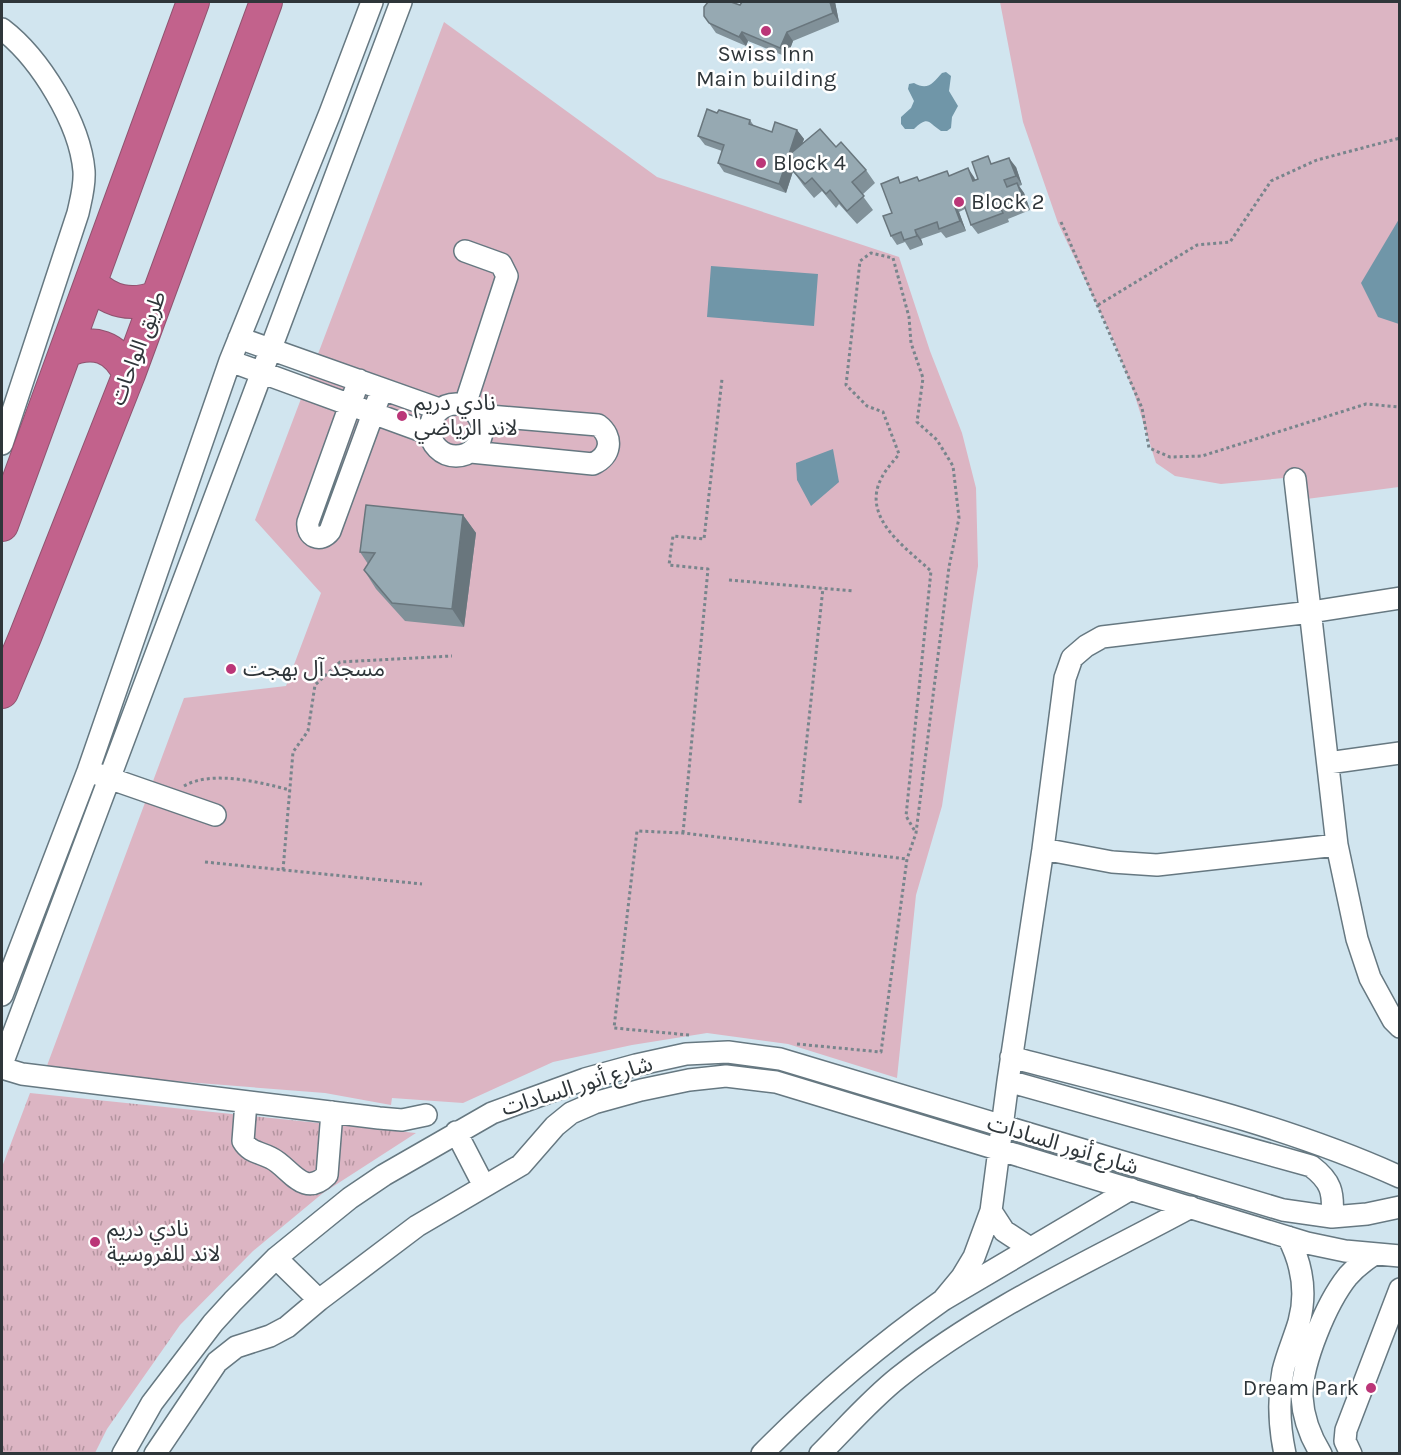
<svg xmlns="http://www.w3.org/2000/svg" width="1401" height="1455" font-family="Karla,'Noto Sans Arabic',sans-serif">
  <defs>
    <pattern id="park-tufts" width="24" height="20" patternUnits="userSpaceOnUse" patternTransform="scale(1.5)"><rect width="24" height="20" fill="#dcb5c3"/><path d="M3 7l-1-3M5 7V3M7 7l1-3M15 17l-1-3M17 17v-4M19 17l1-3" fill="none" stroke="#b3949f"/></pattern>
  </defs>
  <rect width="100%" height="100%" fill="#d1e5ef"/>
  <!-- grass -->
  <path fill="#dcb5c3" d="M1000 2H1399V487L1291 501 1284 478 1221 484 1175 476 1156 463 1134 393 1113 339 1058 223 1023 122Z
    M444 22 657 177 899 257 930 351 962 433 976 488 978 566 942 806 916 895 897 1078 788 1044 707 1033 632 1045 553 1062 463 1103 392 1098 391 1105 325 1093 45 1071 184 698 286 686 321 593 255 520Z"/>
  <!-- park -->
  <path fill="url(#park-tufts)" d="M30 1093 416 1133 323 1193 253 1251 180 1325 107 1429 95 1453H2V1167Z"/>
  <!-- water -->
  <path fill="#7096a8" d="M946 72 951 76 949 91 958 106 952 117 951 128 947 131H941C928 123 929 115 914 129H905L901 124V117L911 108 914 101 908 89 909 84 914 83C928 91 933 83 942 73Z
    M1399 219V324L1378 317 1361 283Z
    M711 266 818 274 814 326 707 317Z
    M833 449 839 482 811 506 797 480 796 463Z"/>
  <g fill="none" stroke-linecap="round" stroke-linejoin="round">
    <defs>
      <path id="minor" d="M2 29C40 58 80 123 84 171 85 186 81 199 78 213L2 444
        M239 338 439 409
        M230 361 430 434
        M359 380 308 522C306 537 321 543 330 531L382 389
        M430 430a26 26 0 1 1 52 0a26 26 0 1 1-52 0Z
        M465 405 507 276 501 264 465 251
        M471 452 593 464C611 456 614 437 598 425L478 415
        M1295 479 1337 845 1357 939 1370 978 1393 1020 1400 1027
        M1328 763 1400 753
        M97 774 215 815
        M1043 849 1112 862 1157 865 1337 845
        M2 995 88 771 230 361 330 113 372 2
        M1011 1057C1142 1092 1277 1121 1400 1177
        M2 1064 401 2
        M2 1068 22 1074 379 1118 402 1120 426 1115
        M1008 1081 1311 1166C1331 1181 1334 1192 1332 1217
        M246 1102 243 1141C250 1153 260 1152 271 1158 290 1167 303 1199 327 1175L332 1112
        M456 1132 484 1186
        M991 1211 1004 1231 1030 1248
        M276 1258 319 1300
        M943 1300 962 1277 974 1257 991 1211 1008 1081 1043 849 1065 678 1072 658 1086 646 1102 637 1311 612 1400 598
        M123 1454 152 1403 213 1323 233 1301 276 1258 350 1198 384 1175 492 1113 585 1079 636 1065 686 1054 728 1052 780 1059 1283 1210 1332 1217 1367 1214 1400 1207
        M155 1454 217 1362 236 1347 270 1336 287 1327 319 1300 417 1226 521 1165 555 1126 571 1113 594 1103 641 1090 689 1080 726 1076 776 1082 1307 1243 1345 1251 1400 1256
        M762 1454C817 1398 879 1345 943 1300L1131 1189
        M820 1454C846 1428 871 1399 899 1377 987 1307 1093 1260 1191 1207
        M1285 1454C1279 1426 1278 1399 1283 1371 1287 1354 1294 1339 1299 1322 1307 1293 1302 1264 1288 1237
        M1321 1454C1310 1436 1303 1417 1302 1397 1301 1363 1327 1302 1348 1276 1355 1268 1364 1261 1373 1255
        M1351 1454 1345 1441 1346 1430 1400 1289"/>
      <path id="highway" d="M91 283C110 302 131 307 157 297
        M66 351C94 339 115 346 129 374
        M2 525 193 2
        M2 692 25 637 129 374 266 2"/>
    </defs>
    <!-- minor casing -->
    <use href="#minor" stroke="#667881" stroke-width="24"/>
    <!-- highway casing -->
    <use href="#highway" stroke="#8f536f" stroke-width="34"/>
    <!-- path -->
    <path stroke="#78858c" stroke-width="3" stroke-dasharray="3 3" stroke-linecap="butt" d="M1061 222 1142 408 1149 448 1170 457 1202 456 1366 404 1400 407
      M1098 305 1197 245 1230 242 1271 181 1317 160 1400 138
      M729 580 854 591
      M184 786C212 770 259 782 290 790
      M800 803 823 588
      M683 833 708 569 669 565 673 536 704 539 722 379
      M205 862 422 884
      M283 870 293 752 308 731 315 685 340 662 452 656
      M689 1035 614 1028 637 831 683 833 907 859
      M797 1044 881 1052 907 859 916 833 949 567 959 518 953 466 937 440 917 422 923 378 911 343 909 317 893 258 871 253 860 261 846 385 867 406 883 412 899 454C893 462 886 469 882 477 860 517 905 547 931 571L906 816 916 833"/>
    <!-- minor -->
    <use href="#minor" stroke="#fff" stroke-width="21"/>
    <!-- highway -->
    <use href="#highway" stroke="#c2628c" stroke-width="32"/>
  </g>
  <!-- wall -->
  <path fill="#819199" d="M835 2 839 22 793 41 787 57 748 41 746 46 716 33 704 16 740 5Z
    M717 113 750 120 754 126 772 132 797 130 804 139 802 144 836 147 866 170 875 183 862 195 873 210 857 224 839 204 836 208 822 191 814 198 803 185 793 171 799 166 796 162 786 193 724 172 718 163 722 151 705 145 698 136Z
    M993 164 1016 167 1022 185 1019 186 1024 193 1030 210 1008 219 1009 222 978 234 971 225 965 209 959 212 966 231 946 238 941 232 921 239 923 245 910 250 905 242 897 245 891 236 892 213 920 181 950 175 974 177 975 180 978 179Z
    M463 515 476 533 464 627 405 621 376 589 364 570 368 564 360 552Z"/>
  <!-- shaded-wall -->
  <path fill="#69767d" d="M830 2H835L839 22 833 13Z
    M742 32 748 41 746 46 739 37Z
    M787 32 793 41 787 57 780 48Z
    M797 130 804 139 796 161 790 154 796 162 786 193 779 184Z
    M1009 158 1016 167 1022 185 1016 176Z
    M968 168 974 177 979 190 973 181Z
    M1017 183 1024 193 1030 210 1024 201Z
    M953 202 959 212 966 231 960 221Z
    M915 230 921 239 923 245 917 236Z
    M463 515 476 533 464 627 452 609Z"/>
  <!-- building -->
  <path fill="#96a9b2" stroke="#69767d" stroke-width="1.5" d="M708 2H731L740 5 742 2H830L833 13 787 32 780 48 742 32 739 37 709 23 704 16V7Z
    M707 109 717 113 719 110 750 120 749 124 772 132 775 122 797 130 779 184 718 163 724 145 698 136Z
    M820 129 836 147 841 142 866 170 852 182 864 196 847 211 830 190 826 194 812 178 805 184 793 171 800 165 790 154Z
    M988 156 991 164 1009 158 1016 176 1004 180 1007 187 1017 183 1024 201 1001 209 1003 213 971 225 962 199 953 202 960 221 939 229 937 222 915 230 917 236 904 240 901 232 891 236 883 216 892 213 881 184 898 177 900 183 917 177 919 181 947 171 949 176 968 168 973 181 978 179 972 162Z
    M366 505 463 515 452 609 392 603 364 570 375 553 360 552Z"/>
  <!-- markers -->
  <g fill="#bb3678" stroke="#fff" stroke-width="2">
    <circle cx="766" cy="31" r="6"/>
    <circle cx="761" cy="163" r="6"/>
    <circle cx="959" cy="202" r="6"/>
    <circle cx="402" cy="416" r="6"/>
    <circle cx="231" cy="669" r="6"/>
    <circle cx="95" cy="1242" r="6"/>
    <circle cx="1371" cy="1388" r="6"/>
  </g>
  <g text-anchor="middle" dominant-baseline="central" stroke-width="5" stroke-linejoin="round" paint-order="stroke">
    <!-- poi labels -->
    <g font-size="22" fill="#2f363a" stroke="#fff" text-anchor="start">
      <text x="766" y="54" text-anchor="middle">Swiss Inn<tspan x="766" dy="25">Main building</tspan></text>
      <text x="773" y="163">Block 4</text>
      <text x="971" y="202">Block 2</text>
      <text x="414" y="403">نادي دريم<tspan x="414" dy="25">لاند الرياضي</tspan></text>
      <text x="243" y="669">مسجد آل بهجت</text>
      <text x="107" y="1229">نادي دريم<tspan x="107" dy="25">لاند للفروسية</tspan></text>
      <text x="1359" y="1388" text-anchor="end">Dream Park</text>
    </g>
    <!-- street labels -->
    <g font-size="22" fill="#2f363a" stroke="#fff">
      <text transform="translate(138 348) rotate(-69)">طريق الواحات</text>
      <text transform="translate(577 1086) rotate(-17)">شارع أنور السادات</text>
      <text transform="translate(1063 1145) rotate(17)">شارع أنور السادات</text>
    </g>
  </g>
  <!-- border -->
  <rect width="1401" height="1455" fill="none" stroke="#2f363a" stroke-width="6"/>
</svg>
